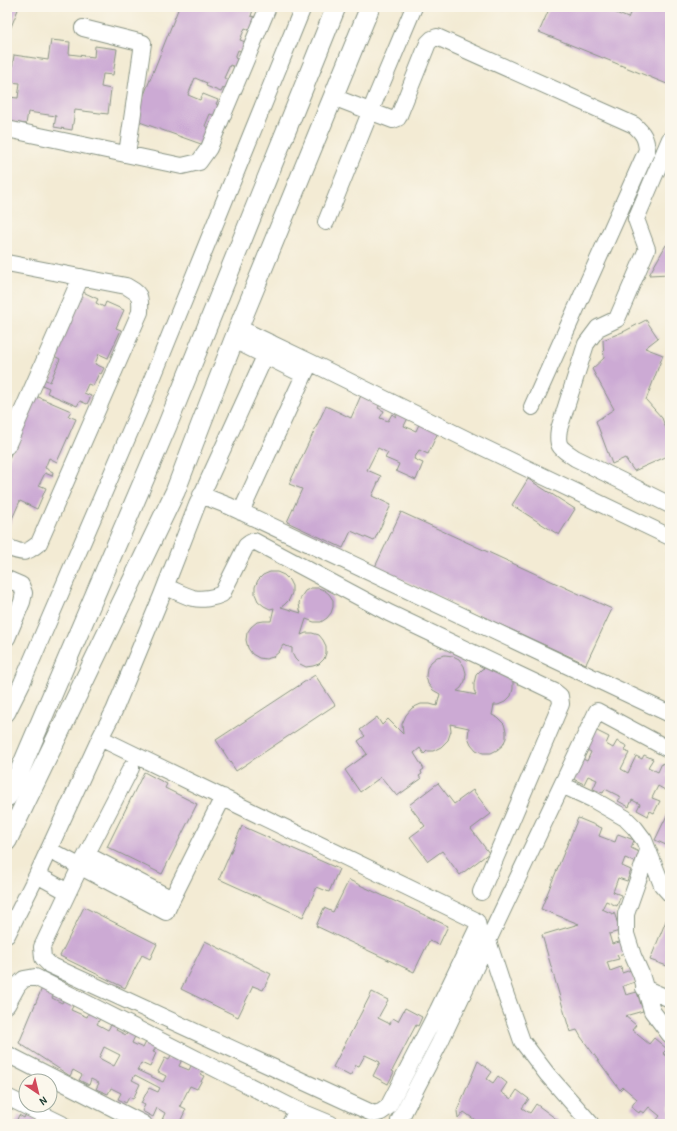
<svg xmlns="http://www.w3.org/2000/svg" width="677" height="1131" font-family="'Patrick Hand',sans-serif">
  <rect width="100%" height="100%" fill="#fbf7ec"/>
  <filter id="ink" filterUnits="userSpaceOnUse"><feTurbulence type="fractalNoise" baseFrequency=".025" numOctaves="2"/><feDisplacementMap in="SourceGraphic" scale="8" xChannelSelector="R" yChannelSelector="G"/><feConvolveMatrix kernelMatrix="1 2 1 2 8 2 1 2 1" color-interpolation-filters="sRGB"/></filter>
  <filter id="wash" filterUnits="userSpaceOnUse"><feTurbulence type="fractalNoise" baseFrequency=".012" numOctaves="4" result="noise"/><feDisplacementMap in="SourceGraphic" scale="16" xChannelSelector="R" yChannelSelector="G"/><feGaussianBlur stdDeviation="0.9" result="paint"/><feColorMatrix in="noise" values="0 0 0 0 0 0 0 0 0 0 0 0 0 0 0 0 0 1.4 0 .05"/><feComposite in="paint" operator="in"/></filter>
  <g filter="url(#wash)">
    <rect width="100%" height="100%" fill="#f3ebd4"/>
    <g id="blocks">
      <!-- building -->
      <path fill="#ccaad4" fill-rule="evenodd" d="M7 7H19L9 32 7 31Z
        M179 7H254L251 16 258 18 253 31 245 28 240 40 248 43 245 53 238 50 235 58 241 61 238 68 230 65 224 78 233 81 229 91 223 88 221 92 206 86 207 83 195 78 188 95 200 100 203 94 218 100 216 104 223 107 218 117 210 114 205 126 213 130 201 144 134 120Z
        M496 7H507L505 11Z
        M550 7H602L628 18 633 7 640 10 641 7H670V77L667 84 539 32Z
        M51 40 70 42 69 54 94 57 95 46 117 49 113 75 103 74 101 87 111 89 108 114 75 110 72 130 54 127 56 116 28 112 26 124 7 121 8 97 18 98 20 83 10 82 14 55 48 60Z
        M666 245 670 246V274L649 275Z
        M83 292 98 299 96 303 104 307 106 302 124 310 116 328 121 330 108 358 99 354 95 364 104 368 101 374 99 373 93 386 88 384 84 393 91 396 87 404 80 401 77 406 47 393 49 388 42 385 44 379 50 382 60 359 54 356Z
        M646 320 658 338 645 348 663 355 646 400 662 418 670 439V455L634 471 625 458 612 464 596 421 614 409 592 369 604 358 603 340 625 331Z
        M362 393 382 401 378 408 384 411 380 418 388 421 392 414 396 417 400 410 410 414 404 426 416 431 421 420 440 428 428 454 419 450 414 459 423 463 416 480 396 471 399 464 385 458 388 453 378 448 367 470 381 476 372 496 391 505 374 541 351 531 343 548 287 522 302 489 289 484 326 406 351 418Z
        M36 396 71 411 68 416 76 419 57 462 49 458 45 468 53 472 52 476 45 473 39 485 46 488 37 509 20 501 7 530V463Z
        M528 479 575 509 559 535 512 505Z
        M401 512 612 609 586 664 375 567Z
        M270 572H277L284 575 289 580 292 586V593L289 600 284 605 281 607 301 613 300 610 299 603 301 597 305 591 311 588H318L324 590 329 594 333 600V607L331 613 327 618 321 622H314L306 619 301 635 306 633H312L319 635 323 640 326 646V653L324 659 319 664 313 666 306 667 300 664 295 659 292 653V648L283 645 279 652 273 657 266 659 259 658 252 654 248 648 246 640 247 633 251 627 257 622 264 621H271L274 608 270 609 264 606 258 601 255 594V587L258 580 263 575Z
        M445 655 453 656 459 659 464 666 466 673 465 681 461 688 457 691 476 695 474 690V683L476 675 482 669 489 666 513 681V689L511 696 505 702 498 705H494L492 715 498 718 504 724 506 731V738L503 745 497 750 491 753H483L476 750 471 744 468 737 469 728 450 724 451 731 448 740 441 747 433 751H427L424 754 420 748 414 753 424 769 421 771 422 774 419 776 421 779 397 796 381 777 360 792 345 770 367 754 358 741 365 736 360 730 377 717 382 725 388 719 403 734 402 724 406 715 412 708 421 704H430L437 706 440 694 433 690 428 684 426 676 427 668 431 662 437 657Z
        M315 675 335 705 236 771 216 740Z
        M595 730 609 737 606 744 613 748 617 741 627 746 625 751 629 753 621 769 628 773 636 756 642 759 644 755 653 759 648 767 658 772 662 763 670 768 667 776 670 777V781L665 790 658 786 652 798 660 801 654 813 650 811 648 816 637 810 640 804 632 800 629 807 618 801 621 797 605 789 603 793 593 789 597 780 588 776 584 784 571 778 581 758 587 761 591 752 585 749Z
        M144 772 167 784 165 788 197 804 162 874 107 847Z
        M438 783 454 804 473 790 491 814 471 829 489 853 460 875 442 851 428 861 410 837 425 826 409 805Z
        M670 809V836L666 845 655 840Z
        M578 818 602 828 599 836 615 842 618 834 634 840 631 848 639 852 635 862 625 858 622 866 631 870 627 881 618 878 613 892 621 895 617 906 606 901 602 909 613 914 614 912 620 931 609 934 612 944 623 941 626 953 617 955 619 959 607 962 610 971 621 967 622 973 631 970 635 982 623 986 626 995 637 992 643 1011 625 1016 636 1025 632 1030 649 1044 654 1038 667 1049 663 1053 670 1059V1124H657L655 1122 660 1116 649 1107 644 1113 640 1111 639 1113 631 1107 637 1099 623 1087 620 1090 581 1037 577 1030 570 1032 542 935 579 924 541 909Z
        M242 826 339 869 329 892 317 887 303 917 219 879Z
        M349 880 448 926 439 945 429 941 414 972 316 926 324 908 333 912Z
        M84 907 157 944 150 959 142 955 125 988 60 956Z
        M670 911V967L650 960Z
        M205 941 271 974 263 990 253 986 238 1017 181 989Z
        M42 988 54 994 52 998 62 1003 64 999 74 1004 71 1010 87 1017 89 1012 101 1017 97 1024 108 1030 112 1023 119 1026 116 1030 126 1035 128 1031 136 1034 132 1043 143 1048 147 1040 157 1045 153 1052 156 1053 150 1067 141 1063 137 1070 163 1082 166 1076 158 1072 165 1058 169 1060 172 1052 183 1057 179 1066 189 1070 193 1062 204 1067 200 1074 204 1076 197 1089 190 1086 180 1106 186 1109 180 1122 176 1120 174 1124H165L161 1122 165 1113 157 1108 153 1117 142 1111 145 1105 141 1103 149 1088 158 1092 160 1088 135 1075 132 1080 140 1084 133 1099 129 1097 126 1103 118 1099 121 1093 111 1088 108 1094 96 1089 99 1083 91 1079 89 1085 79 1080 82 1075 73 1070 70 1076 19 1043ZM104 1047 120 1055 114 1066 99 1058Z
        M372 992 388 1000 378 1018 390 1024 393 1018 398 1021 405 1008 422 1017 418 1026 416 1025 392 1071 394 1072 388 1084 373 1076 380 1062 365 1055 359 1066 356 1065 350 1076 333 1067Z
        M478 1061 492 1072 487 1079 493 1083 498 1076 507 1083 501 1092 511 1099 517 1090 529 1099 522 1108 530 1113 536 1104 559 1121 557 1124H472L475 1120 464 1112 458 1119 457 1111Z
        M7 1103 10 1104 7 1109 11 1111 7 1120Z
        M26 1114 36 1119 34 1124H15L19 1115 24 1118Z"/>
    </g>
  </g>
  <g filter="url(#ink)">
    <use href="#blocks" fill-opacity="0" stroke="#899484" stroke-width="1"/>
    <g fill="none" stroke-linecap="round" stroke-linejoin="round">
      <defs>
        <path id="minor" d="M83 28 143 43 127 154
          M333 97 393 120 398 118 428 43 432 39 437 37 634 125C643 133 646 138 647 150L532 407
          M7 129 182 166 199 162 209 148 268 7
          M670 139 636 219 647 249 617 319 598 328 586 344 559 429C556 448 561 448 575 458L670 505
          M326 222 377 95 414 7
          M7 263 126 286C140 294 141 295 140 312L39 543C26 554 23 554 7 547
          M239 328 310 362 472 442 670 537
          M234 340 304 375 309 365
          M7 446 81 277
          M201 495 229 506 670 714
          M241 512 304 375
          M7 579 21 585 24 593 22 602 7 638
          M166 587C174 590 185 596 193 598 202 600 214 598 222 594L246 546 250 543 254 541 389 613 555 692 560 696 561 704 481 892
          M7 713 22 683 144 399 303 7
          M100 738 473 919 477 922 478 927 438 1010 388 1107 381 1112 374 1114 50 965 43 958 42 947 80 867 131 768
          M562 785 592 799 625 818 635 828 644 840 662 885 670 894
          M49 850 166 912 172 899 87 855
          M648 851 626 914V934L633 956 641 974 652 1011 670 1035
          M37 875 68 892
          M172 899 223 797
          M7 935 37 875 100 738 114 711 162 595 197 505 271 343
          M488 941 505 993 522 1041 547 1074 591 1124
          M644 988 670 999
          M7 1005 18 985 24 979 35 977 297 1110 331 1124
          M7 1054 144 1124
          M7 1097 62 1124
          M290 1124 297 1110
          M399 1124V1121L439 1044 597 711 670 750"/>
        <path id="tertiary" d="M7 797 18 775 167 426 336 7
          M7 841 175 492 201 424 242 319 370 7"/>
      </defs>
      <!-- minor casing -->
      <use href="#minor" stroke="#899484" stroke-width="18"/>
      <!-- tertiary casing -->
      <use href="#tertiary" stroke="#899484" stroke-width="21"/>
      <!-- minor -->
      <use href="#minor" stroke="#fff" stroke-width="16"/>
      <!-- tertiary -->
      <use href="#tertiary" stroke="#fff" stroke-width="19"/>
    </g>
  </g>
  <!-- margin -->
  <rect width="677" height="1131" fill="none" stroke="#fbf7ec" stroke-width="24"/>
  <!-- north arrow -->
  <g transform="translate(38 1093) rotate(145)"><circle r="19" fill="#fbf7ec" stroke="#a3ada2"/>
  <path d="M0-3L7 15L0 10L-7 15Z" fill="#d1495b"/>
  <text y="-6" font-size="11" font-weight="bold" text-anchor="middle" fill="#1f3d34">N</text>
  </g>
</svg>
